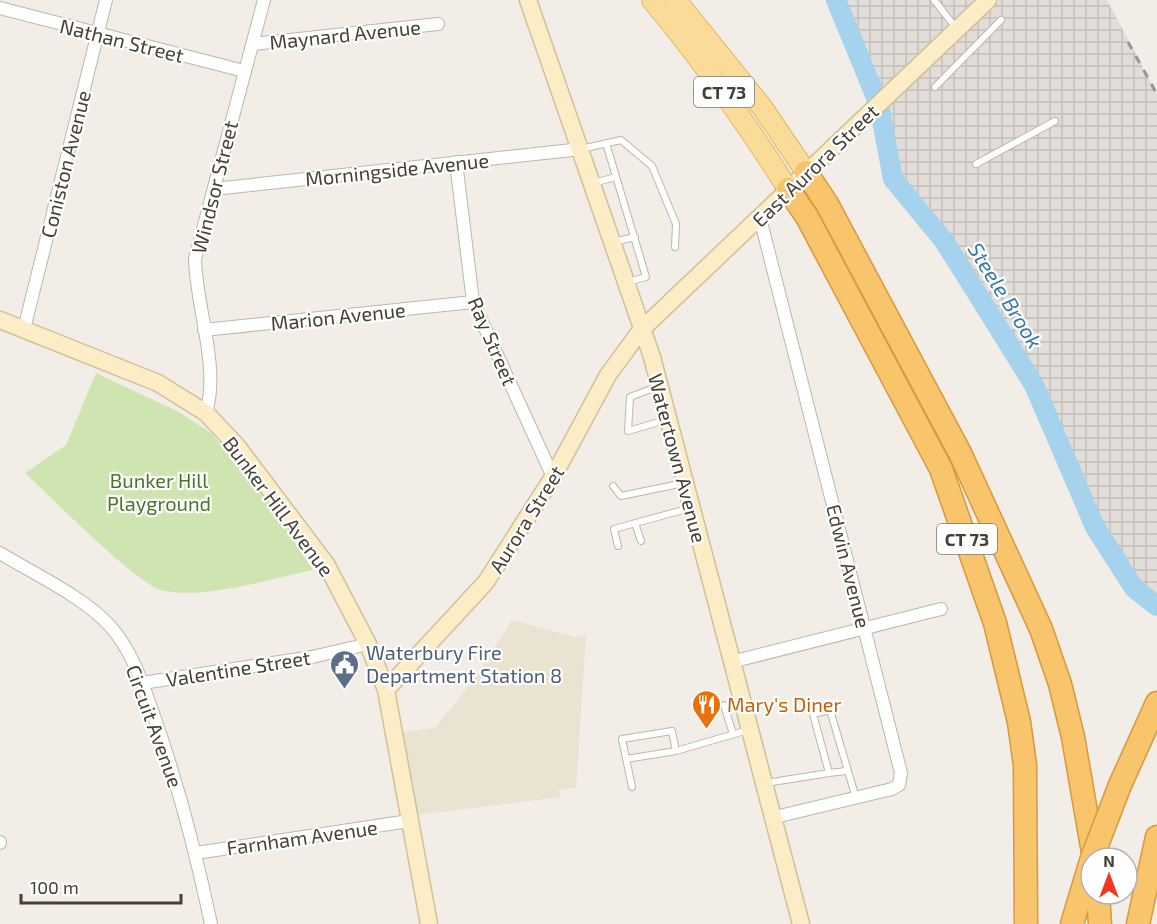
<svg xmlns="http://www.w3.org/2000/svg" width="1157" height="924" font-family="'Exo 2',sans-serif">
  <defs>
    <pattern id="industrial-grid" width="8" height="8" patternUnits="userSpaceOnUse" patternTransform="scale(1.5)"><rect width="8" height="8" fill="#e2ddd8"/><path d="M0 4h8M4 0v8" fill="none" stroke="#c3bfba"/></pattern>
  </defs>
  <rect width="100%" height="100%" fill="#f2eee7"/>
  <!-- industrial -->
  <path fill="url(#industrial-grid)" d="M836 0H1107L1157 94V606L1134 588 1095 527 1034 385 973 287 944 241 893 179 879 105Z"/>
  <!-- education -->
  <path fill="#ebe3d1" d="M512 620 575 637 586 634 576 788 558 790 561 797 417 815 401 732 435 728 484 667 483 665Z"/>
  <!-- green -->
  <path fill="#cfe5b1" d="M96 373 177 411 211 433 261 491 313 570C269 579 209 599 164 591 138 586 50 496 25 473L66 445Z"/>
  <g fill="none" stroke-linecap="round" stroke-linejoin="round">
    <!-- river -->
    <path stroke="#a5d2ed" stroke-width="20" d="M836 0 879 105 893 179 944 241 973 287 1034 385 1095 527 1134 588 1157 606"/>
    <defs>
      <path id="lane" d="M934 0 956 28
        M935 87 1001 20
        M606 143 646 277 628 282
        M581 149 621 140 652 166 676 224 675 247
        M976 164 1055 121
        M593 183 616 177
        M613 242 635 237
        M659 386 630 397 628 431 666 420
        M613 486 621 496 684 483
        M635 523 641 541
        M618 546 614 529 690 508
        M724 705 733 734
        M676 751 748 730
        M626 759 676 751 672 731 622 739 632 787
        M829 773 846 771
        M766 783 829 773 813 714 830 710 856 798"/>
      <path id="street" d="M0 8 244 71
        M253 44 438 24
        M456 162 473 302 553 477
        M214 189 581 149
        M760 218 901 773 899 785 892 789 771 818
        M24 329 106 0
        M204 330 473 302
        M206 413C220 367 196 307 195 259L264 0
        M0 553C34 574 84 597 110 626 133 652 143 685 154 716 178 784 196 853 211 924
        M731 662 941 609
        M142 683 312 657 368 644
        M0 842V843
        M196 853 409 821"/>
      <path id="secondary" d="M528 0 652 357 801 924
        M0 320 158 383 206 413 237 446 326 564 368 644 386 690 429 924
        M386 690 486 582 553 477 608 375 641 330 988 0"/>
      <path id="primary" d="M652 0C702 60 746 123 788 189
        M676 0 762 107 806 172"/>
      <path id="highway" d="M806 172 827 204 960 453 1041 629 1060 684 1073 737 1094 858
        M788 189 807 217 941 469 995 623 1019 722 1025 765 1026 924
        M1120 785 1157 703
        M1098 894 1100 924
        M1072 924 1091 861
        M1138 924 1157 837"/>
    </defs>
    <!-- lane casing -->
    <use href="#lane" stroke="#beb6a9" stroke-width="8"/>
    <!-- street casing -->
    <use href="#street" stroke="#beb6a9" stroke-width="14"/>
    <!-- secondary casing -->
    <use href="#secondary" stroke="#d1c098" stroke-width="19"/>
    <!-- primary casing -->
    <use href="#primary" stroke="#deb769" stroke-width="22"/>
    <!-- highway casing -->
    <use href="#highway" stroke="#d7993c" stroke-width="25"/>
    <!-- lane -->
    <use href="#lane" stroke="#fff" stroke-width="6"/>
    <!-- street -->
    <use href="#street" stroke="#fff" stroke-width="12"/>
    <!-- secondary -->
    <use href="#secondary" stroke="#fcedc7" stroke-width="16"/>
    <!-- primary -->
    <use href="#primary" stroke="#fadb98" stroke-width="20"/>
    <!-- highway -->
    <use href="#highway" stroke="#f8c46c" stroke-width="22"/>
    <!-- rail -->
    <path stroke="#969696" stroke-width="3" stroke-dasharray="8 8" stroke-linecap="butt" d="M1128 42 1157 94"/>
    <defs>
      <path id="highway-bridge" d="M1092 858 1120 785"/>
    </defs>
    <!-- highway-bridge casing -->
    <use href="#highway-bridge" stroke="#d7993c" stroke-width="25" stroke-linecap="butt"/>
    <!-- highway-bridge -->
    <use href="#highway-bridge" stroke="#f8c46c" stroke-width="22"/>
  </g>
  <!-- icons -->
  <defs>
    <symbol id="civic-pin" viewBox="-11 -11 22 30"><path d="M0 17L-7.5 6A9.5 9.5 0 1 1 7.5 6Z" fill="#5c6f8a" stroke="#fff"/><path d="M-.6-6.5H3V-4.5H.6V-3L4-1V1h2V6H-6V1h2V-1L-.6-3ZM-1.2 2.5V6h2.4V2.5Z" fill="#fff"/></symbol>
    <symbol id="restaurant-pin" viewBox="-11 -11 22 30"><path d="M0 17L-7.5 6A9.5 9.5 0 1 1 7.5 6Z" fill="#e8710a" stroke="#fff"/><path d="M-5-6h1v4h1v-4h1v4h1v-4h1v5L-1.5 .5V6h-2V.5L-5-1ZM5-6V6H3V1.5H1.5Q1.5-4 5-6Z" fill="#fff"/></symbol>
  </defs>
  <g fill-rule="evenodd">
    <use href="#civic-pin" x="328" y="648" width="33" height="45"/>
    <use href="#restaurant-pin" x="690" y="688" width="33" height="45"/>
  </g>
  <g text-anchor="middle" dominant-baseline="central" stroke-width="4.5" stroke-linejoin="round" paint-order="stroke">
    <!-- shield labels -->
    <g fill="#fff" stroke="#7d7972" stroke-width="1.5">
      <rect x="694" y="77" width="60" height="30" rx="4.5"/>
      <rect x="937" y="524" width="60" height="30" rx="4.5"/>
    </g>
    <g font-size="18" font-weight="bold" fill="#453f36">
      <text x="724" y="92">CT 73</text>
      <text x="967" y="539">CT 73</text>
    </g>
    <!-- street labels -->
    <g font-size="20" fill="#453f36" stroke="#fff">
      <text transform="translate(345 34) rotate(-6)">Maynard Avenue</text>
      <text transform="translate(122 40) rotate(14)">Nathan Street</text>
      <text transform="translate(65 164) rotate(-76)">Coniston Avenue</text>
      <text transform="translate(815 165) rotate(-44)">East Aurora Street</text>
      <text transform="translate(397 169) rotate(-6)">Morningside Avenue</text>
      <text transform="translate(214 187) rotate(-76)">Windsor Street</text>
      <text transform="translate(338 316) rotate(-6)">Marion Avenue</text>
      <text transform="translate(493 341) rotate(67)">Ray Street</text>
      <text transform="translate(678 458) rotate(75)">Watertown Avenue</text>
      <text transform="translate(279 506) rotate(53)">Bunker Hill Avenue</text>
      <text transform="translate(526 519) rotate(-58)">Aurora Street</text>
      <text transform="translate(849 566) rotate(76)">Edwin Avenue</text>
      <text transform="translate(238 668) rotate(-9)">Valentine Street</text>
      <text transform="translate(155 726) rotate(70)">Circuit Avenue</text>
      <text transform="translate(302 837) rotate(-8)">Farnham Avenue</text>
    </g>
    <!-- park labels -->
    <g font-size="20" fill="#4a742c" stroke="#fff">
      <text x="159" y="480">Bunker Hill<tspan x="159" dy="23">Playground</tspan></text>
    </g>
    <!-- service labels -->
    <g font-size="20" fill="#4e5e75" stroke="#fff" text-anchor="start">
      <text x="366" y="652">Waterbury Fire<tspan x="366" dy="23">Department Station 8</tspan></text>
    </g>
    <!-- food labels -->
    <g font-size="20" fill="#c56008" stroke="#fff" text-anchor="start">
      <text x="727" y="704">Mary's Diner</text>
    </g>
    <!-- water labels -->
    <g font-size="21" font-style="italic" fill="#3279a4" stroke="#fff">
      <text transform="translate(1006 295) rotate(58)">Steele Brook</text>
    </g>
  </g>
  <!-- north arrow -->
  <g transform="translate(1109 876)"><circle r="28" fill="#ffffff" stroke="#b5b2af" stroke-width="1.5"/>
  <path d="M0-4.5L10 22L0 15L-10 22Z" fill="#f1381f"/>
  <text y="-9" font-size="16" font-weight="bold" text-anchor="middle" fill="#453f36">N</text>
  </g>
  <!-- scale -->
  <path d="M21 894v9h160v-9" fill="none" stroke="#453f36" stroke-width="3"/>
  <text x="30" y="894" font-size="18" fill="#453f36" stroke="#ffffff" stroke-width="4.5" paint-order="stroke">100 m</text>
</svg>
